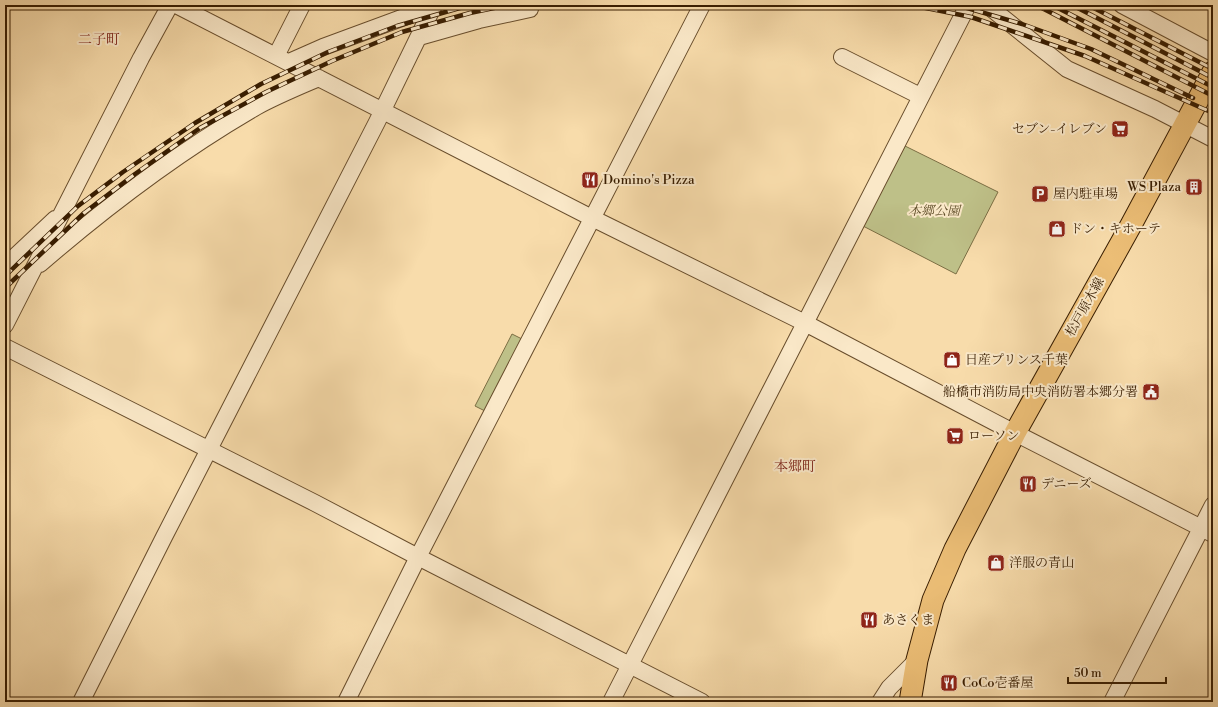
<svg xmlns="http://www.w3.org/2000/svg" width="1218" height="707" font-family="'Libre Bodoni','Noto Serif JP',serif">
  <rect width="100%" height="100%" fill="#f8dcab"/>
  <filter id="stains"><feTurbulence type="fractalNoise" baseFrequency=".005" numOctaves="4"/><feColorMatrix values="0 0 0 0 .2 0 0 0 0 .09 0 0 0 0 .02 0 0 0 .5 -.17"/></filter>
  <radialGradient id="worn" r=".72"><stop offset=".6" stop-color="#630" stop-opacity="0"/><stop offset="1" stop-color="#630" stop-opacity=".3"/></radialGradient>
  <!-- green -->
  <path fill="#bec088" stroke="#7b6e44" d="M905 146 998 192 956 274 863 226Z
    M512 334 524 340 487 412 475 406Z"/>
  <g fill="none" stroke-linecap="round" stroke-linejoin="round">
    <defs>
      <path id="minor" d="M176 5 592 218 805 323 1015 433 1213 534
        M987 5 1067 69 1155 109 1213 139
        M1122 5 1213 53
        M419 37 479 20 530 9
        M276 56 302 5
        M842 57 916 94
        M289 62 323 47 434 6
        M40 264C107 206 180 151 256 107 276 96 298 87 319 78
        M5 266 55 219
        M5 325 141 58 170 5
        M5 347 315 503 418 557 702 702
        M81 702 164 537 377 122 434 5
        M346 702 418 557 702 5
        M611 702 968 5
        M880 702 889 688 917 660
        M1112 702 1213 505"/>
      <path id="major" d="M910 702 917 660 933 600 955 549 1015 433 1131 225 1213 72"/>
    </defs>
    <!-- minor casing -->
    <use href="#minor" stroke="#684d2c" stroke-width="18"/>
    <!-- major casing -->
    <use href="#major" stroke="#381d01" stroke-width="23"/>
    <!-- minor -->
    <use href="#minor" stroke="#fae8c8" stroke-width="16"/>
    <!-- major -->
    <use href="#major" stroke="#ecbe76" stroke-width="21"/>
    <defs>
      <path id="rail" d="M911 5 971 17 1085 56 1213 113
        M957 5 1022 24 1091 49 1193 98
        M1036 5 1213 96
        M1052 5 1213 87
        M1072 5 1213 78
        M1088 5 1213 69
        M5 276 78 206 123 172 195 123 261 84 328 52 397 26 470 5
        M5 288 84 213 135 174 200 128 266 92 332 61 402 32 470 13 508 5"/>
    </defs>
    <!-- rail casing -->
    <use href="#rail" stroke="#381d01" stroke-width="4.5"/>
    <!-- rail -->
    <use href="#rail" stroke="#fae8c8" stroke-width="3" stroke-dasharray="9" stroke-linecap="butt"/>
  </g>
  <!-- icons -->
  <defs>
    <symbol id="supermarket-square" viewBox="-11 -11 22 22"><rect x="-9" y="-9" width="18" height="18" rx="4" fill="#8f2418" stroke="#fae8c8"/><path d="M-6-5.5h2.5l.6 2H6L4.5 2H-2.5L-4.4-4H-6ZM-1.5 3.2a1.3 1.3 0 1 0 .1 0ZM3 3.2a1.3 1.3 0 1 0 .1 0Z" fill="#fff"/></symbol>
    <symbol id="restaurant-square" viewBox="-11 -11 22 22"><rect x="-9" y="-9" width="18" height="18" rx="4" fill="#8f2418" stroke="#fae8c8"/><path d="M-5-6h1v4h1v-4h1v4h1v-4h1v5L-1.5 .5V6h-2V.5L-5-1ZM5-6V6H3V1.5H1.5Q1.5-4 5-6Z" fill="#fff"/></symbol>
    <symbol id="building-square" viewBox="-11 -11 22 22"><rect x="-9" y="-9" width="18" height="18" rx="4" fill="#8f2418" stroke="#fae8c8"/><path d="M-4-6H4V6H1V3H-1V6H-4ZM-2.5-4.3h1.7v1.8h-1.7ZM.8-4.3h1.7v1.8H.8ZM-2.5-1h1.7V.8h-1.7ZM.8-1h1.7V.8H.8Z" fill="#fff"/></symbol>
    <symbol id="parking-square" viewBox="-11 -11 22 22"><rect x="-9" y="-9" width="18" height="18" rx="4" fill="#8f2418" stroke="#fae8c8"/><path d="M-3.5-5.5H1a3.5 3.5 0 0 1 0 7H-1V5.5H-3.5ZM-1-3.4V-.6H.8a1.4 1.4 0 0 0 0-2.8Z" fill="#fff"/></symbol>
    <symbol id="shop-square" viewBox="-11 -11 22 22"><rect x="-9" y="-9" width="18" height="18" rx="4" fill="#8f2418" stroke="#fae8c8"/><path d="M-5-2.5h2.3a2.7 3.5 0 0 1 5.4 0H5L5.5 6h-11ZM-1.5-2.5h3a1.5 2.3 0 0 0-3 0Z" fill="#fff"/></symbol>
    <symbol id="civic-square" viewBox="-11 -11 22 22"><rect x="-9" y="-9" width="18" height="18" rx="4" fill="#8f2418" stroke="#fae8c8"/><path d="M-.6-6.5H3V-4.5H.6V-3L4-1V1h2V6H-6V1h2V-1L-.6-3ZM-1.2 2.5V6h2.4V2.5Z" fill="#fff"/></symbol>
  </defs>
  <g fill-rule="evenodd">
    <use href="#supermarket-square" x="1110" y="119" width="20" height="20"/>
    <use href="#restaurant-square" x="580" y="170" width="20" height="20"/>
    <use href="#building-square" x="1184" y="177" width="20" height="20"/>
    <use href="#parking-square" x="1030" y="184" width="20" height="20"/>
    <use href="#shop-square" x="1047" y="219" width="20" height="20"/>
    <use href="#shop-square" x="942" y="350" width="20" height="20"/>
    <use href="#civic-square" x="1141" y="382" width="20" height="20"/>
    <use href="#supermarket-square" x="945" y="426" width="20" height="20"/>
    <use href="#restaurant-square" x="1018" y="474" width="20" height="20"/>
    <use href="#shop-square" x="986" y="553" width="20" height="20"/>
    <use href="#restaurant-square" x="859" y="610" width="20" height="20"/>
    <use href="#restaurant-square" x="939" y="673" width="20" height="20"/>
  </g>
  <g text-anchor="middle" dominant-baseline="central" stroke-width="4" stroke-linejoin="round" paint-order="stroke">
    <!-- poi labels -->
    <g font-size="13" fill="#381d01" stroke="#fae8c8" text-anchor="start">
      <text x="1107" y="129" text-anchor="end">セブン-イレブン</text>
      <text x="603" y="180">Domino's Pizza</text>
      <text x="1181" y="187" text-anchor="end">WS Plaza</text>
      <text x="1053" y="194">屋内駐車場</text>
      <text x="1070" y="229">ドン・キホーテ</text>
      <text x="965" y="360">日産プリンス千葉</text>
      <text x="1138" y="392" text-anchor="end">船橋市消防局中央消防署本郷分署</text>
      <text x="968" y="436">ローソン</text>
      <text x="1041" y="484">デニーズ</text>
      <text x="1009" y="563">洋服の青山</text>
      <text x="882" y="620">あさくま</text>
      <text x="962" y="683">CoCo壱番屋</text>
    </g>
    <!-- park labels -->
    <g font-size="13" font-style="italic" fill="#604e2a" stroke="#fae8c8">
      <text x="934" y="211">本郷公園</text>
    </g>
    <!-- street labels -->
    <g font-size="13" fill="#381d01" stroke="#fae8c8">
      <text transform="translate(1085 307) rotate(-61)">松戸原木線</text>
    </g>
    <!-- neighbourhood labels -->
    <g font-size="14" fill="#7a1f14" stroke="#fae8c8">
      <text x="99" y="40">二子町</text>
      <text x="795" y="467">本郷町</text>
    </g>
  </g>
  <!-- margin -->
  <rect width="1218" height="707" fill="none" stroke="#f8dcab" stroke-width="20"/>
  <rect x="6" y="6" width="1206" height="695" fill="none" stroke="#381d01" stroke-width="2"/>
  <rect x="10" y="10" width="1198" height="687" fill="none" stroke="#381d01"/>
  <!-- scale -->
  <path d="M1068 677v6h98v-6" fill="none" stroke="#381d01" stroke-width="2"/>
  <text x="1074" y="677" font-size="12" fill="#381d01" stroke="#fae8c8" stroke-width="3" paint-order="stroke">50 m</text>
  <rect width="100%" height="100%" filter="url(#stains)"/>
  <rect width="100%" height="100%" fill="url(#worn)"/>
</svg>
